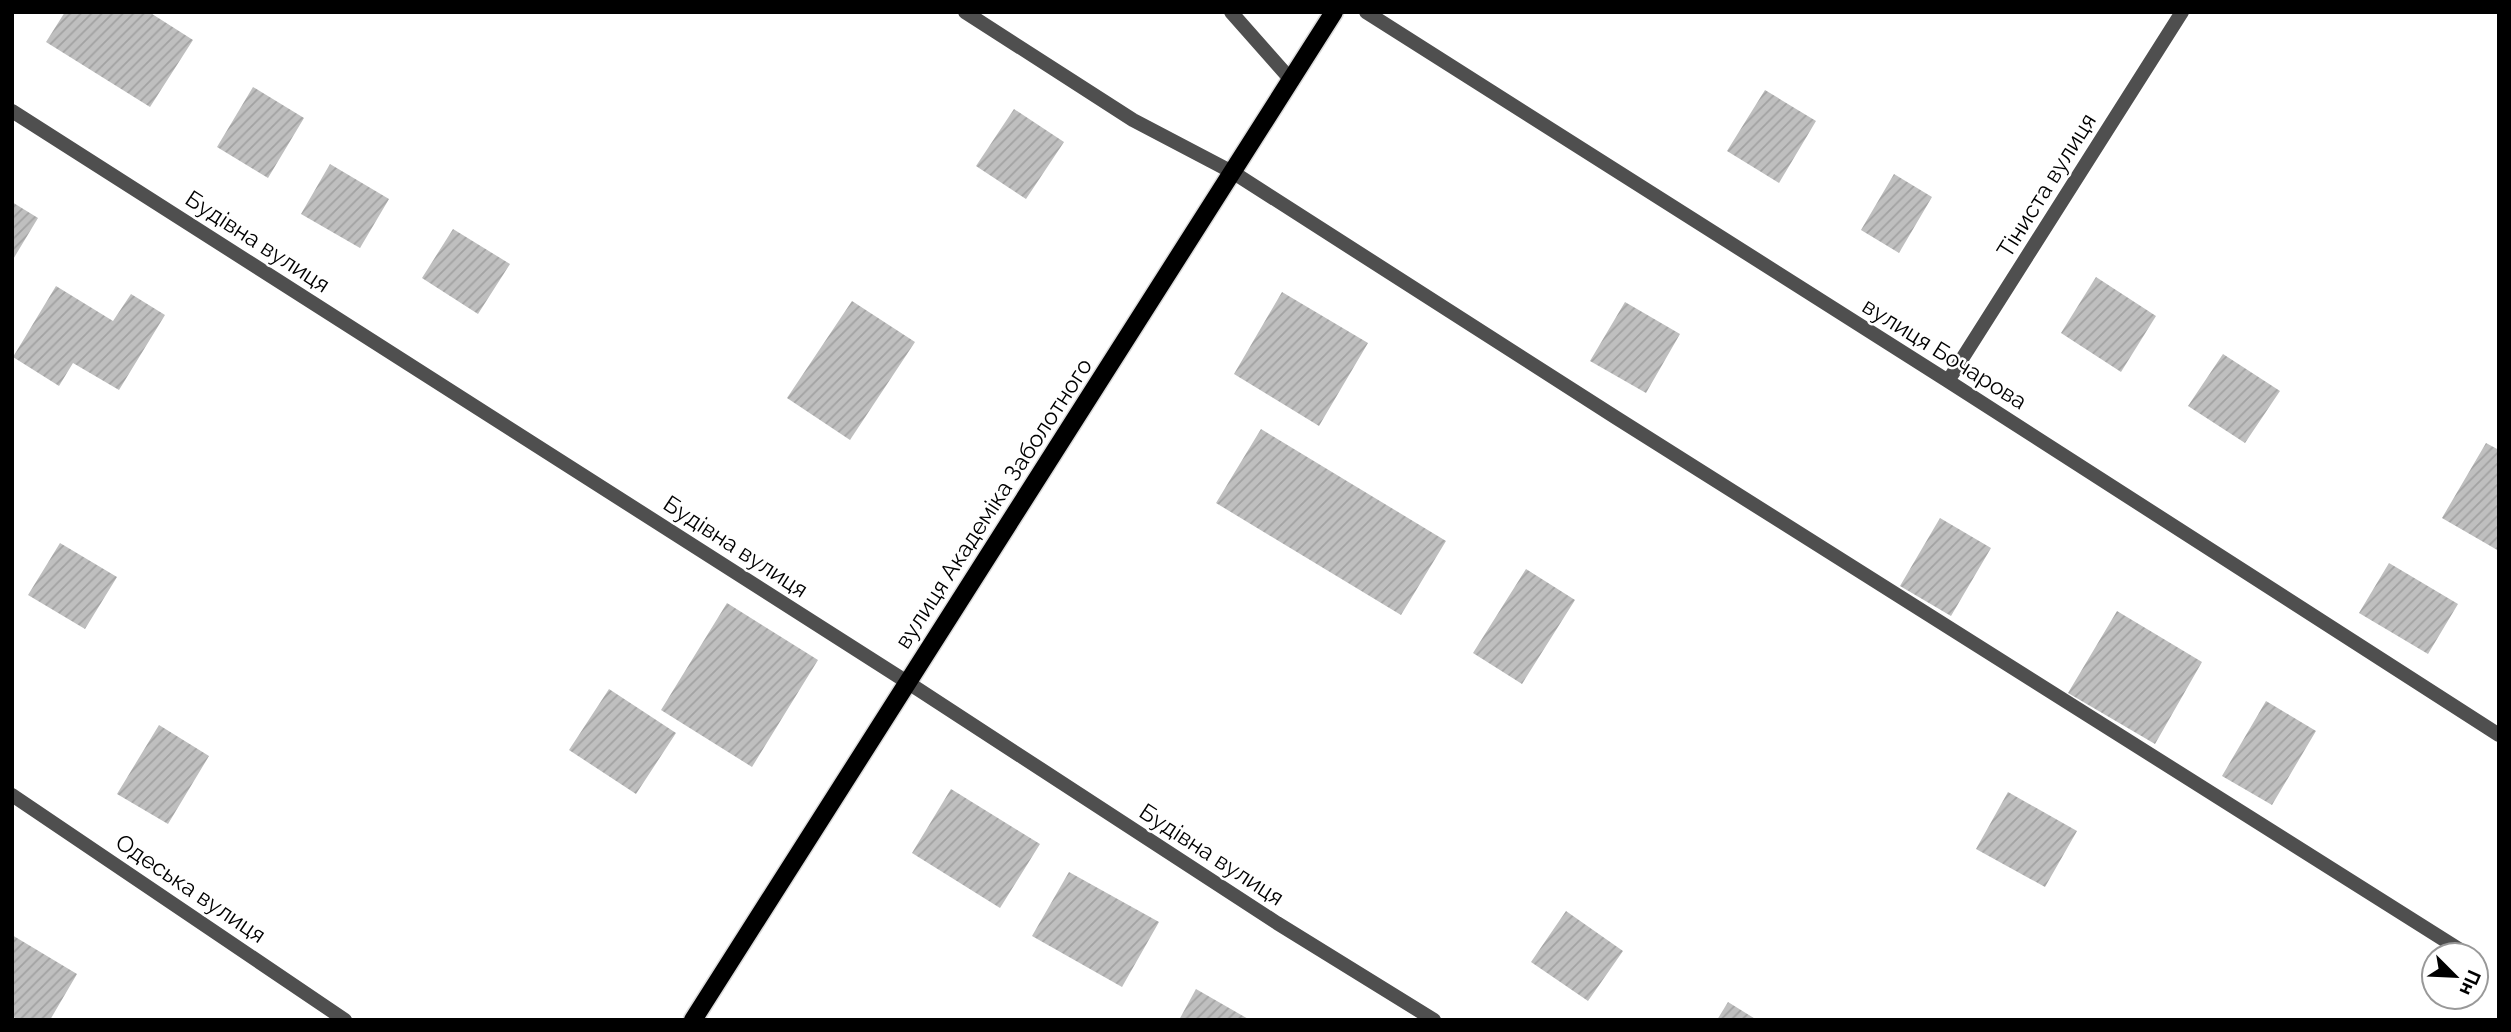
<svg xmlns="http://www.w3.org/2000/svg" width="2511" height="1032" font-family="Raleway,sans-serif">
  <defs>
    <pattern id="building-hatch" width="6" height="6" patternUnits="userSpaceOnUse" patternTransform="scale(1.75)"><rect width="6" height="6" fill="#bfbfbf"/><path d="M-1 1l2-2M0 6l6-6M5 7l2-2" fill="none" stroke="#a2a2a2"/></pattern>
  </defs>
  <rect width="100%" height="100%" fill="#fff"/>
  <!-- building -->
  <path fill="url(#building-hatch)" d="M65 12H149L193 40 150 107 46 42Z
    M253 87 304 118 268 178 217 147Z
    M1765 90 1816 121 1779 183 1727 151Z
    M1014 109 1064 142 1026 199 976 166Z
    M330 164 389 199 360 248 301 214Z
    M1894 174 1932 197 1899 253 1861 230Z
    M12 202 38 218 12 261Z
    M453 229 510 264 478 314 422 278Z
    M2096 277 2156 316 2121 372 2061 333Z
    M56 286 113 321 131 294 165 315 119 390 73 363 59 386 13 357Z
    M1282 292 1368 343 1319 426 1234 374Z
    M852 301 915 342 850 440 787 398Z
    M1625 302 1680 334 1646 393 1590 361Z
    M2223 354 2280 391 2245 443 2188 406Z
    M1261 429 1446 541 1401 615 1216 503Z
    M2486 443 2499 450V551L2442 518Z
    M1940 518 1991 548 1951 616 1900 586Z
    M60 543 117 577 85 629 28 595Z
    M2389 563 2458 604 2428 654 2359 613Z
    M1526 569 1575 600 1522 684 1473 653Z
    M727 603 818 660 752 767 661 710Z
    M2117 611 2202 662 2155 744 2068 693Z
    M609 689 676 733 636 794 569 750Z
    M2266 701 2316 731 2272 805 2222 776Z
    M159 725 209 756 168 824 117 794Z
    M951 789 1040 844 1000 908 912 853Z
    M2008 792 2077 831 2045 887 1976 849Z
    M1069 872 1159 922 1122 987 1032 936Z
    M1566 911 1623 951 1588 1001 1531 962Z
    M12 935 77 974 50 1020H18L12 1016Z
    M1196 989 1250 1020H1179Z
    M1728 1002 1757 1020H1717Z"/>
  <g fill="none" stroke-linecap="round" stroke-linejoin="round">
    <defs>
      <path id="primary" d="M693 1020 1334 12"/>
    </defs>
    <!-- primary casing -->
    <use href="#primary" stroke="#dbdbdb" stroke-width="21"/>
    <!-- minor -->
    <path stroke="#4f4f4f" stroke-width="14" d="M965 12 1133 120 1234 173 1615 417 2465 953
      M1231 12 1292 81
      M1366 12 1948 381 2499 735
      M12 111 907 682 1277 923 1434 1020
      M1948 381 2182 12
      M12 795 345 1020"/>
    <!-- primary -->
    <use href="#primary" stroke="#000" stroke-width="18"/>
  </g>
  <g text-anchor="middle" dominant-baseline="central" stroke-width="5" stroke-linejoin="round" paint-order="stroke">
    <!-- street labels -->
    <g font-size="23" fill="#000" stroke="#fff">
      <text transform="translate(2046 185) rotate(-58)">Тіниста вулиця</text>
      <text transform="translate(258 241) rotate(33)">Будівна вулиця</text>
      <text transform="translate(1945 353) rotate(32)">вулиця Бочарова</text>
      <text transform="translate(993 503) rotate(-57)">вулиця Академіка Заболотного</text>
      <text transform="translate(736 546) rotate(33)">Будівна вулиця</text>
      <text transform="translate(1212 854) rotate(33)">Будівна вулиця</text>
      <text transform="translate(191 888) rotate(34)">Одеська вулиця</text>
    </g>
  </g>
  <!-- border -->
  <rect width="2511" height="1032" fill="none" stroke="#000000" stroke-width="28"/>
  <!-- north arrow -->
  <g transform="translate(2455 976) rotate(114)"><circle r="33" fill="#ffffff" stroke="#999999" stroke-width="2"/>
  <path d="M0-5L12 26L0 18L-12 26Z" fill="#000000"/>
  <text y="-10" font-size="19" font-weight="bold" text-anchor="middle" fill="#000000">Пн</text>
  </g>
</svg>
